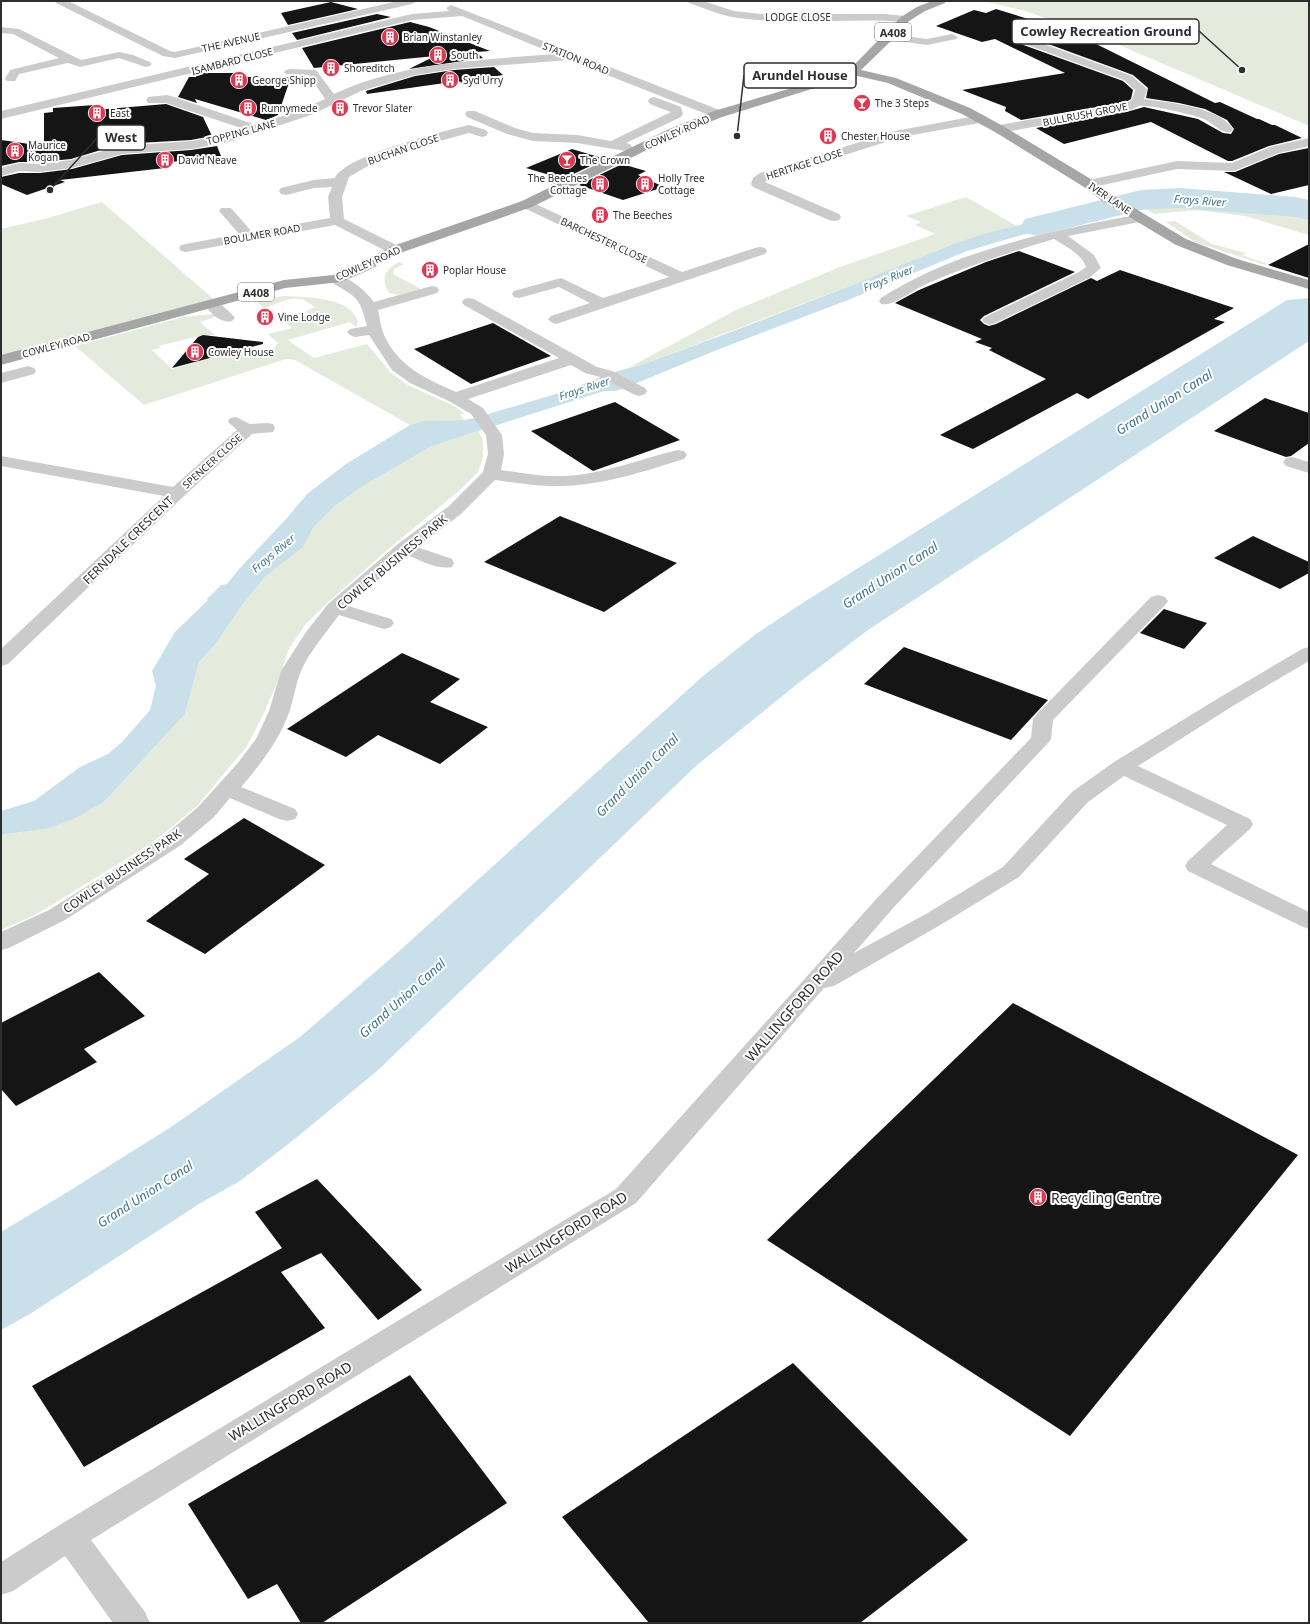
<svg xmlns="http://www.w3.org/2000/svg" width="1310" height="1624" font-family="'Noto Sans',sans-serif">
  <rect width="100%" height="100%" fill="#fff"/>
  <!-- green -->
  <path fill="#e5ebdc" d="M983 1H1309V126L1098 36 1025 11Z
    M966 197 1017 226 953 244 855 284 641 365 628 368 736 310 840 267 935 234 915 225 921 222 906 216Z
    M1183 200 1253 206 1309 215V235L1245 216 1196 210 1154 214 1141 206Z
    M102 202 217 302 1 359V229L44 219Z
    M1175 221 1212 244 1246 253 1242 255 1268 264 1265 265 1195 242 1166 222Z
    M399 262 404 264 394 269 393 274 423 290 398 295 389 293C380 278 385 269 399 262Z
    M283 296C302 297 352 296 358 322L356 327 350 322 288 340 314 358 367 344 391 373 408 385 454 406 465 414H460L464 420 423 421 410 425 295 360 286 359 144 405 75 346 184 317 212 314 215 315V317L200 322 215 335H203L158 346 161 348 152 350 172 369 198 362 196 359 213 354 222 356 231 353 234 350 240 348 249 355 274 348 278 343 268 334 292 328 279 317 301 312 305 316 309 315 306 311 315 307C311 305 306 300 301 299 291 296 272 306 264 308L256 301Z
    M478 431 483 440V457L478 472 460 490 393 545 326 604 304 626 288 651 280 676 263 715 247 746 197 806 152 843 37 914 1 930V835L23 832 104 802 185 714 199 662 214 646 243 604 265 577 302 547 313 528 335 506 360 488 430 447Z"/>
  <!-- water -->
  <path fill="#c9e0ea" d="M1161 194 1309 204V215L1253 206 1197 200H1183L1141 206 1128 197Z
    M1101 205 1111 212 1073 220 967 251 848 300 717 350 632 385 610 373 641 365 736 330 855 284 953 244 983 234Z
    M1309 298V341L868 630 801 681 697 765 377 1071 296 1138 240 1181 199 1204 30 1314 1 1330V1232L61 1196 171 1127 300 1037 397 953 703 676 756 634 804 602 1287 300Z
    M606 375 628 387 616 391H604L494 426 485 415 569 390Z
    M474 418 484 429 430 447 360 488 335 506 313 528 303 547 265 577 243 604 214 646 199 662 185 714 104 802 75 818 49 828 1 835V811L34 801 80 767 108 754 122 742 150 710 156 686 152 671 175 632 208 600 207 599 221 585 227 584 239 569 287 518 307 494 346 464 410 425 423 421 464 420Z"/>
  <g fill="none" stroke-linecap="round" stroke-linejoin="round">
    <!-- river -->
    <path fill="#c9e0ea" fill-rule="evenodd" d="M1179 188 1296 197 1309 200V220L1296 217 1179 208 1141 210 1037 236 1025 233 1021 226 1025 219 1141 190Z"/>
  </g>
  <!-- building -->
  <path fill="#151515" d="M331 2 358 9 288 25 281 13Z
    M996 9 1074 33 1215 103 1220 102 1257 119H1259L1272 125H1275L1302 138 1269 146 1232 161H1228L1151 122 1064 144 1036 128 1130 111 1144 107 1198 119 1223 133 1231 134 1234 129 1227 120 1205 109 1179 103 1146 98 1148 88 1133 75 1032 38 1037 31 1031 27 1025 28 1020 33 1016 40 1018 43 1123 81 1133 90 1131 99 1126 102 1021 120 1005 111 1006 107 962 90 1065 73 995 39 982 42 936 26 974 10 986 13Z
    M377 14 391 17 297 40 292 33Z
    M410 22 429 27 490 51 476 52 483 58 409 69 435 56 314 68 302 48Z
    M494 67 503 75 497 76 501 79 463 84 459 81 367 94 366 91 415 76 454 70Z
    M198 73H239L237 77H291L278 115 266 120 195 99 197 103 178 97 189 77H196Z
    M166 104 203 117 212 136 191 140 121 144 71 159 40 162H19L1 166V140L44 146V113L53 112V108L95 105V110Z
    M217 146 221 156 163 163 165 168 60 180 65 182 27 195 1 184V177L19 173H40L72 169 122 155 191 150Z
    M1309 148V185L1271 194 1224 172H1235L1279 154Z
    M572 149 605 159 563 179 526 168Z
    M622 164 646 171 638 175 664 187 623 200 579 185Z
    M1309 244V278L1268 265Z
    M1019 251 1075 272 984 316 980 320 984 324 989 326 996 324 1091 278 1097 281 1120 270 1234 308 1214 319 1225 322 1088 399 1077 393 973 449 940 435 1046 379 989 350 992 348 975 342 982 339 895 303 919 290 986 262Z
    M493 323 551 356 471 384 414 349Z
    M203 335 263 342V344L172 368 198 337Z
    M1265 398 1309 413V443L1291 456 1286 457 1214 431Z
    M615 402 680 440 593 471 531 431Z
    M560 516 677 563 604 612 484 562Z
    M1253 536 1309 562V573L1280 589 1214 558Z
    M1164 609 1207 623 1184 649 1140 633Z
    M904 647 1048 700 1011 740 864 684Z
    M402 653 460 679 430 702 488 727 440 764 378 735 346 757 287 729Z
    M244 818 325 865 205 954 146 921 209 874 184 859Z
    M99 972 145 1016 84 1049 97 1062 16 1106 1 1089V1023Z
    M1013 1003 1298 1155 1070 1436 767 1240Z
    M317 1179 422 1290 378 1320 321 1253 281 1272 325 1328 84 1467 32 1386 282 1248 255 1212Z
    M793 1363 968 1540 860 1623H649L562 1517Z
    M410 1375 507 1503 322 1623H301L277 1584 248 1599 188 1504Z"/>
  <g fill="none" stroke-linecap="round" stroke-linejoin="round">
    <!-- minor -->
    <path fill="#cbcbcb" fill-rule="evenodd" d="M55 1H68L170 51 175 52 398 1H417L412 4 175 58 163 56 56 3Z
      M688 1H703L734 11 761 14H885L905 16 910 19 905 22C850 17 794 26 739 18 722 16 706 9 689 3Z
      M451 5 722 111 724 114 722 117H714L569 60 454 69 415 75 361 91 311 115 229 142 191 149 122 154 72 168 40 172 19 171 1 176V168L19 163 40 164 71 160 121 146 191 141 227 135 244 129 166 103H148L146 100 148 97 167 95 171 96 256 125 303 109 325 99 309 75 286 74 284 72 286 70 290 69 316 70 334 94C402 62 481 60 555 54L462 16 412 20 1 119V111L412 14 449 11 446 8Z
      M1 27 19 29 81 60 119 52 133 55 150 62 152 64 150 66 146 67 119 58 80 67 68 63 19 74 15 81H7L5 79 10 70 59 58 13 34 1 33Z
      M1030 28 1036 31 1030 39 1132 76 1147 89 1144 99C1169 103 1218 106 1233 129L1231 132C1221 134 1213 123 1204 119 1194 115 1148 104 1139 106 1136 107 1133 109 1130 110L999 133 995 132 993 129 995 126 999 125 1127 103 1132 100 1135 90 1124 80 1019 42 1017 40C1021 35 1024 29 1030 28Z
      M889 34 927 39 952 34 958 37 956 39 927 45 885 39 883 37 885 35Z
      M654 97 681 107 683 114 681 117 626 143 630 144 632 147 630 150 626 151 577 143 533 141 507 134 467 117 465 114 467 111H475L515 128 533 133 577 135 611 141 671 112 650 104 648 101 650 98Z
      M981 115 985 116 987 119 985 122 901 137 770 179 765 182 839 214 841 217 839 220 834 221 829 220 753 187 751 184 753 178 760 173 895 131Z
      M469 125 486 130 488 133 486 136 482 137 469 133 425 145 373 163 349 177 342 197 344 219 400 247 402 250 400 253 395 254 390 253 335 225 186 252 181 251 179 248 181 245 186 244 239 234 219 211 221 208H231L252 232 330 218 328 197 332 187 314 188 286 195 281 194 279 191 281 188 314 180 335 178C344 156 444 131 469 125Z
      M1309 138V146L1279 153 1234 171 1177 169 1089 188 1084 187 1082 184 1084 181 1089 180 1177 161 1232 163 1270 147Z
      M555 178 571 183 573 186 571 189C564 191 553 188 548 182L550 179Z
      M527 200 682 272 755 248 760 247 765 248 767 251 765 254 556 324 551 322 548 319 551 316 590 303 559 287 519 298 514 297 512 294 514 291 561 278 603 298 669 277 522 207 520 204 522 201Z
      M1140 214 1145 215 1147 218 1145 221 1068 236 1094 255 1101 268 1089 278 995 323 990 325 985 323 982 320 985 317 1079 272 1086 267C1082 254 1065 246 1054 239 1010 252 967 266 924 285 912 291 892 307 881 304L879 301 881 298C957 249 1052 231 1140 214Z
      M336 275C351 278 365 290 374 302L432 286 437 287 439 290 437 293 378 310C380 319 381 329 385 337 400 368 427 379 456 392L559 358 464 305 462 302 464 299 469 298 474 299 597 367 612 371 645 388 647 391 645 394 639 396 633 394 600 377 585 373 571 365 468 399 483 408 502 435 504 454 501 470C522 473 543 477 565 476 604 474 640 459 678 450L684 451 687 455 684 459C645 471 604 485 562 486 539 487 517 483 495 480L461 514 417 547 452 559 454 563 452 567C437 570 420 560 407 555L348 606 391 619 394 623 391 627 384 629 339 615C326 633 310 651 301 671 296 683 294 697 290 710 280 739 261 764 241 787L295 809 298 814 295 819 287 821 279 819 230 798 214 817 181 845 65 920 9 948 1 950V932L49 910 105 875 165 835 198 807 237 764 256 739 269 711 281 671 306 632 328 604 398 544 449 506 483 472 488 454 486 435 471 414 449 401 410 383 392 370 369 335 355 337 350 335 347 332 350 329 367 326C360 297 356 297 331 282L329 279 331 276Z
      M211 300C220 302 229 311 235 318L232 321C221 324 210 313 204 304L206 301Z
      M28 366 34 368 36 371 34 374 1 383V373Z
      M236 417 250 424 267 423 273 424 275 428 273 432 252 434 183 497 8 664 1 666V649L164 496 1 466V456L173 487 237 430 228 422 230 418Z
      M1292 457 1309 462V473L1286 466 1283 462 1286 458Z
      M1158 595 1165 597 1168 601 1165 605 1053 720 1051 739 1048 743 895 906 854 953 926 914 1003 867 1072 792 1114 762 1222 696 1302 649 1309 647V661L1236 704 1138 766 1250 819 1253 824 1250 829 1211 864 1309 912V929L1301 926 1188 871 1185 866 1188 861 1227 825 1124 776 1088 802 1019 877 942 924 834 986 824 988 636 1203 91 1540 145 1612 150 1623H113L65 1556 13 1591 1 1595V1562L58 1526 616 1189 879 896 1031 738 1033 719 1036 715 1151 597Z"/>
    <!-- major -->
    <path fill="#a6a6a6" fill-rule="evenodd" d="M932 1H946L945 3 925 11 909 21 893 39 861 70 896 78 970 108 1003 126 1094 181 1111 194 1186 239 1237 259 1309 280V289L1227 265 1176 245 1101 200 1084 187 995 132 962 114 888 83 853 75 847 78 722 117 675 136 532 207 400 253 369 270 341 282 285 288 1 365V355L284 280 333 275 359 264 390 247 522 201 667 130 714 111 839 74 855 64 901 17 917 7Z"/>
  </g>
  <!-- icons -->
  <defs>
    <symbol id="building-disc" viewBox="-11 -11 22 22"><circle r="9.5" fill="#dd3853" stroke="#fff"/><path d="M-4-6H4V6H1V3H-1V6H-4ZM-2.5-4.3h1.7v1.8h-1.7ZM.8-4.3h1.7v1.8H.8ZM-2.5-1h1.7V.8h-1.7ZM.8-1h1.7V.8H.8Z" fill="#fff"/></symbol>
    <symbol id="bar-disc" viewBox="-11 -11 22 22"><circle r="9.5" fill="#dd3853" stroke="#fff"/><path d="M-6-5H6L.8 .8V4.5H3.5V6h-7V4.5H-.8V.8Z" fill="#fff"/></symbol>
  </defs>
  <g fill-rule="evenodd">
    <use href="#building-disc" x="380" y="27" width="20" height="20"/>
    <use href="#building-disc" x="428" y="45" width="20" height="20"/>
    <use href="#building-disc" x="321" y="58" width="20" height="20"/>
    <use href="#building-disc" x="229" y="70" width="20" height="20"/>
    <use href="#building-disc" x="440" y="70" width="20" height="20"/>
    <use href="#bar-disc" x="852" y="93" width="20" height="20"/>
    <use href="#building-disc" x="238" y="98" width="20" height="20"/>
    <use href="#building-disc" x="330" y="98" width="20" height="20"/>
    <use href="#building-disc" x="87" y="103" width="20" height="20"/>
    <use href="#building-disc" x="818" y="126" width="20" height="20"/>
    <use href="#building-disc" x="5" y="141" width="20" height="20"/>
    <use href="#building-disc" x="155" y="150" width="20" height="20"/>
    <use href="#bar-disc" x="557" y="150" width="20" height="20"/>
    <use href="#building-disc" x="590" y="174" width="20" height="20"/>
    <use href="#building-disc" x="635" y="174" width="20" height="20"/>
    <use href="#building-disc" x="590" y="205" width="20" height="20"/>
    <use href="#building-disc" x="420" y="260" width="20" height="20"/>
    <use href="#building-disc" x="255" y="307" width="20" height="20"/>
    <use href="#building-disc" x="185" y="342" width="20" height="20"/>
    <use href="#building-disc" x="1028" y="1187" width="20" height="20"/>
  </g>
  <g text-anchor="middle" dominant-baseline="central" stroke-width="4" stroke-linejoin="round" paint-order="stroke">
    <!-- far-street labels -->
    <g font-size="10" fill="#2e2e2e" stroke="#fff">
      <text x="798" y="17">LODGE CLOSE</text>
      <text transform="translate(231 42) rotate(-13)">THE AVENUE</text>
      <text transform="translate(576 58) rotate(22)">STATION ROAD</text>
      <text transform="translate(232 61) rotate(-14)">ISAMBARD CLOSE</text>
      <text transform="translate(1085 114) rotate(-11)">BULLRUSH GROVE</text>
      <text transform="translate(241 132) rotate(-15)">TOPPING LANE</text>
      <text transform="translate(677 132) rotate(-24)">COWLEY ROAD</text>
      <text transform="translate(403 149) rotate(-19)">BUCHAN CLOSE</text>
      <text transform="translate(804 164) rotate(-18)">HERITAGE CLOSE</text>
      <text transform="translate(1110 198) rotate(34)">IVER LANE</text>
      <text transform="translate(262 234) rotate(-10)">BOULMER ROAD</text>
      <text transform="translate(604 240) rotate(25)">BARCHESTER CLOSE</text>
      <text transform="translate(368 263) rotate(-24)">COWLEY ROAD</text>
      <text transform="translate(56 345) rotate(-15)">COWLEY ROAD</text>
      <text transform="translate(212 461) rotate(-42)">SPENCER CLOSE</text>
    </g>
    <!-- far-poi labels -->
    <g font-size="10" fill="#2e2e2e" stroke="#fff" text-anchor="start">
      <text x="403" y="37">Brian Winstanley</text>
      <text x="451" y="55">South</text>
      <text x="344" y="68">Shoreditch</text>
      <text x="252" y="80">George Shipp</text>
      <text x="463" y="80">Syd Urry</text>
      <text x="875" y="103">The 3 Steps</text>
      <text x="261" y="108">Runnymede</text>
      <text x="353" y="108">Trevor Slater</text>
      <text x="110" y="113">East</text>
      <text x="841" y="136">Chester House</text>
      <text x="28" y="145">Maurice<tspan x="28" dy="12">Kogan</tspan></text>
      <text x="178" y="160">David Neave</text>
      <text x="580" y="160">The Crown</text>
      <text x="587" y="178" text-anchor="end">The Beeches<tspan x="587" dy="12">Cottage</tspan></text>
      <text x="658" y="178">Holly Tree<tspan x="658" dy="12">Cottage</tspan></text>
      <text x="613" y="215">The Beeches</text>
      <text x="443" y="270">Poplar House</text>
      <text x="278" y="317">Vine Lodge</text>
      <text x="208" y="352">Cowley House</text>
    </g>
    <!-- shield labels -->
    <g fill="#fff" stroke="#6d6d6d" stroke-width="1">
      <rect x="875" y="23" width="36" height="18" rx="3"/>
      <rect x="238" y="283" width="36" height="18" rx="3"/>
    </g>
    <g font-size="11" font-weight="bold" fill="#2e2e2e">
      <text x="893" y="32">A408</text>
      <text x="256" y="292">A408</text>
    </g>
    <!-- far-water labels -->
    <g font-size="11" font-style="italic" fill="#40768d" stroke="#fff">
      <text transform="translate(1200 200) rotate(4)">Frays River</text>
      <text transform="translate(888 278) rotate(-22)">Frays River</text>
      <text transform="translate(584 388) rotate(-18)">Frays River</text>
      <text transform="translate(273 553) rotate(-40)">Frays River</text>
    </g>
    <!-- street labels -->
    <g font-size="12" fill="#2e2e2e" stroke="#fff">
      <text transform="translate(128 540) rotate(-44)">FERNDALE CRESCENT</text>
      <text transform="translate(392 562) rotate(-40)">COWLEY BUSINESS PARK</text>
      <text transform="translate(122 871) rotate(-34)">COWLEY BUSINESS PARK</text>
    </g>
    <!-- water labels -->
    <g font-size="13" font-style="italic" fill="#40768d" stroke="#fff">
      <text transform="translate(1164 402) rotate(-32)">Grand Union Canal</text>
      <text transform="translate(890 575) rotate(-33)">Grand Union Canal</text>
      <text transform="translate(637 775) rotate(-45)">Grand Union Canal</text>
      <text transform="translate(402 998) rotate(-42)">Grand Union Canal</text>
      <text transform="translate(145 1194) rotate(-33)">Grand Union Canal</text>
    </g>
    <!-- near-street labels -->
    <g font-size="14" fill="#2e2e2e" stroke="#fff">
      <text transform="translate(794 1006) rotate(-49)">WALLINGFORD ROAD</text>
      <text transform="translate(566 1232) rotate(-32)">WALLINGFORD ROAD</text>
      <text transform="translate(290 1401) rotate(-31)">WALLINGFORD ROAD</text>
    </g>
    <!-- near-poi labels -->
    <g font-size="14" fill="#2e2e2e" stroke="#fff" text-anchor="start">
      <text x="1051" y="1197">Recycling Centre</text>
    </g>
  </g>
  <!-- callouts -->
  <path fill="none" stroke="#2e2e2e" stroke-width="1.5" d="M1242 70L1199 31M737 136L744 75M50 190L97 138"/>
  <g fill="#2e2e2e" stroke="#fff" stroke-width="1.5">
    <circle cx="1242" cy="70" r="4"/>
    <circle cx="737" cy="136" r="4"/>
    <circle cx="50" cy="190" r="4"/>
  </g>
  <g fill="#fff" stroke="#2e2e2e" stroke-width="1.5">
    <rect x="1012" y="19" width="187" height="25" rx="4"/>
    <rect x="744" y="63" width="112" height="25" rx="4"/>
    <rect x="97" y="125" width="48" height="25" rx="4"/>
  </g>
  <g font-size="13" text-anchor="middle" font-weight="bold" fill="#2e2e2e">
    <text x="1106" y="36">Cowley Recreation Ground</text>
    <text x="800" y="80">Arundel House</text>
    <text x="121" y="142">West</text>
  </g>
  <!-- border -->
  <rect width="1310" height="1624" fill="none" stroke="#2e2e2e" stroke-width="4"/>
</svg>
